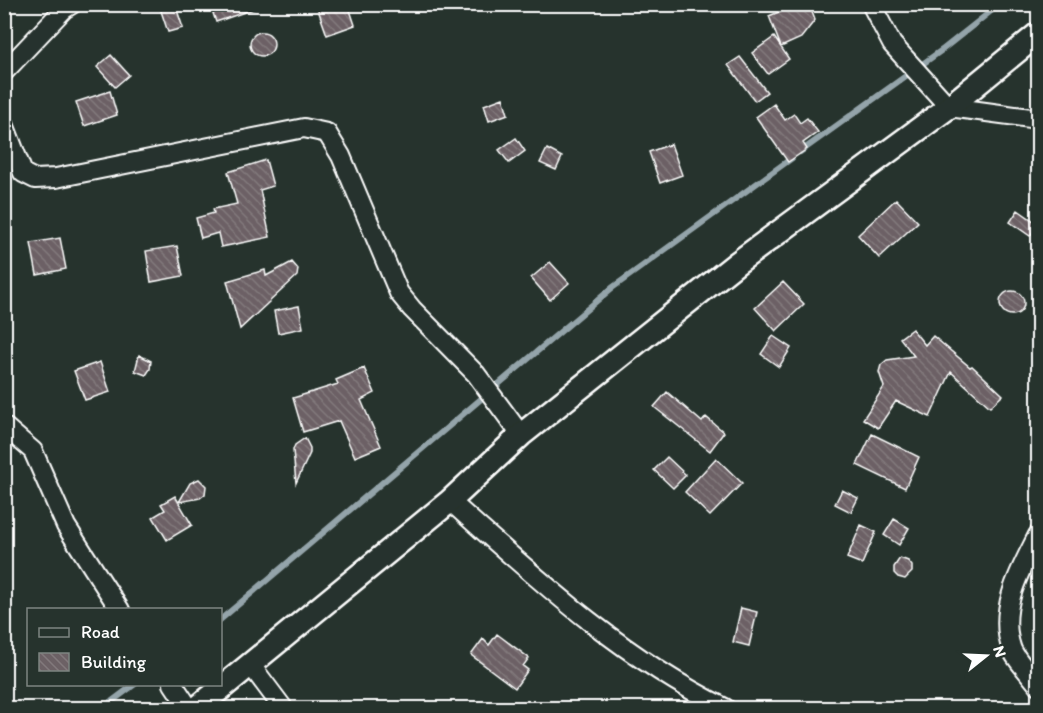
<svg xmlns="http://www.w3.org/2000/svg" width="1043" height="713" font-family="Itim,sans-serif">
  <defs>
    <pattern id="building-back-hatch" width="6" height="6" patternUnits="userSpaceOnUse" patternTransform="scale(1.5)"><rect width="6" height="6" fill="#6c6165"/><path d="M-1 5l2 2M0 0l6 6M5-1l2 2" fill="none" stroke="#82797c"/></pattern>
  </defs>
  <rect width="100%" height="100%" fill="#26332d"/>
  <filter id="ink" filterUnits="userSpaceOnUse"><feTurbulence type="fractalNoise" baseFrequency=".0167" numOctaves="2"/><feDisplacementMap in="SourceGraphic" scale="12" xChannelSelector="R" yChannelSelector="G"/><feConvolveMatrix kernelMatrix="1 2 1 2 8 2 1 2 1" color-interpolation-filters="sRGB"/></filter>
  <g filter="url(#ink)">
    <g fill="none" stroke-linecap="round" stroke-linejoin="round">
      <!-- stream -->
      <path stroke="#94a4aa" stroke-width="6" d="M800 152 942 50 1000 4
        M220 620 612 288 792 158
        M103 708 135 684"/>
    </g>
    <!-- building -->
    <path fill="url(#building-back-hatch)" stroke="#fff" stroke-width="1.5" d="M170 4H175L183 28 168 32 160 8Z
      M210 4H258L259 7 216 22Z
      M316 4H348L355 25 327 35Z
      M798 4H809L815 20 801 38 781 47 769 16Z
      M250 44a12 12 0 1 1 24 0a12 12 0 1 1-24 0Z
      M774 37 789 59 768 74 752 53Z
      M111 55 129 75 115 87 97 67Z
      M740 57 767 92 755 101 728 65Z
      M110 91 117 115 84 126 76 102Z
      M503 98 508 114 489 121 484 105Z
      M774 104 785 120 794 114 800 123 807 118 818 132 803 143 807 149 788 162 756 117Z
      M516 138 525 151 509 163 499 150Z
      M671 144 682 175 660 183 649 152Z
      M547 149 562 157 556 170 540 163Z
      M266 160 273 186 260 190 270 237 221 247 218 233 201 238 196 218 214 213 213 209 237 204 228 172Z
      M896 199 918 222 879 258 858 235Z
      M1018 210 1038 224 1030 236 1010 222Z
      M60 238 66 269 37 275 31 243Z
      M177 246 183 276 151 282 146 251Z
      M292 262 298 269 297 276 240 329 227 281 265 270 266 276Z
      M550 262 569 283 550 300 531 278Z
      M783 282 804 304 776 331 755 308Z
      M1000 303a12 12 0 1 1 24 0a12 12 0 1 1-24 0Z
      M299 306 303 328 278 333 274 311Z
      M912 329 925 345 933 336 970 367 972 366 1003 395 990 407 951 372 930 417 896 401 878 428 863 419 884 387 879 372 881 365 887 360 914 356 900 338Z
      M773 336 791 348 779 367 761 354Z
      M139 355 151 361 150 369 146 375 135 371Z
      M100 362 110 392 85 400 74 371Z
      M364 368 375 393 361 400 381 446 355 457 339 421 303 432 293 398 338 384 336 380Z
      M667 392 702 422 706 417 724 432 710 451 654 407Z
      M872 434 919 457 905 488 857 465Z
      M305 438 310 448V453L296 483 293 450 295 445Z
      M667 457 686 475 673 488 654 470Z
      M716 458 742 483 710 516 685 492Z
      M199 479 206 486 205 494 200 498 179 502 190 483Z
      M842 490 858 498 851 512 835 504Z
      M175 496 192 525 167 540 153 517 165 510 161 504Z
      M894 519 909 528 899 545 884 535Z
      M861 525 876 532 862 564 847 558Z
      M900 558 908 561 912 566V572L905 579 898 577 894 573V567Z
      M741 608 757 612 749 646 733 642Z
      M497 634 529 658 523 666 528 670 515 688 471 655 483 639 489 645Z"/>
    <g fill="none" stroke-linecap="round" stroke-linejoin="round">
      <defs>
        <path id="minor" d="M871 4 892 44 949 107 1038 119
          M4 72 64 9 72 4
          M4 124 23 173 35 179 56 178 304 128 327 133 341 156 399 293 412 309 476 374 521 435
          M4 426 33 451 66 526 120 610
          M450 501C535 577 621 657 725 708
          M1038 535C1021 569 998 607 1011 647 1014 658 1031 675 1038 685
          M250 664 283 708
          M173 684 189 708"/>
        <path id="tertiary" d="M197 708 450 501 521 435 737 263 949 107 1038 34"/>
      </defs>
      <!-- minor casing -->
      <use href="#minor" stroke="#fff" stroke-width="22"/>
      <!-- tertiary casing -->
      <use href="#tertiary" stroke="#fff" stroke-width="27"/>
      <!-- minor -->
      <use href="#minor" stroke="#26332d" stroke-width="18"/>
      <!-- tertiary -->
      <use href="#tertiary" stroke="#26332d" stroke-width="22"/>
    </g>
  </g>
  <!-- margin -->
  <rect width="1043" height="713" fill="none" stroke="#26332d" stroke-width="24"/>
  <rect x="12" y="12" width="1019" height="689" fill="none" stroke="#fff" stroke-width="2" filter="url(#ink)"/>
  <!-- legend -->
  <rect x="27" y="608" width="195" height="78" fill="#26332d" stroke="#7d8581" stroke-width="1.5"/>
  <rect x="39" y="628" width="30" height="9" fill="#26332d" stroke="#7d8581" stroke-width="1.5"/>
  <text x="81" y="638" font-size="18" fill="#ffffff">Road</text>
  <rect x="39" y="653" width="30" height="18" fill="url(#building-back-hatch)" stroke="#7d8581" stroke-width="1.5"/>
  <text x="81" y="668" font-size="18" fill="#ffffff">Building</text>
  <!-- north arrow -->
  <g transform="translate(986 656) rotate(72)" stroke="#26332d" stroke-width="4.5" paint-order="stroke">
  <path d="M0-4.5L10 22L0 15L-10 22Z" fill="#ffffff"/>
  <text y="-9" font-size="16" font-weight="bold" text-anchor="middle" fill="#ffffff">N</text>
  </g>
</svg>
